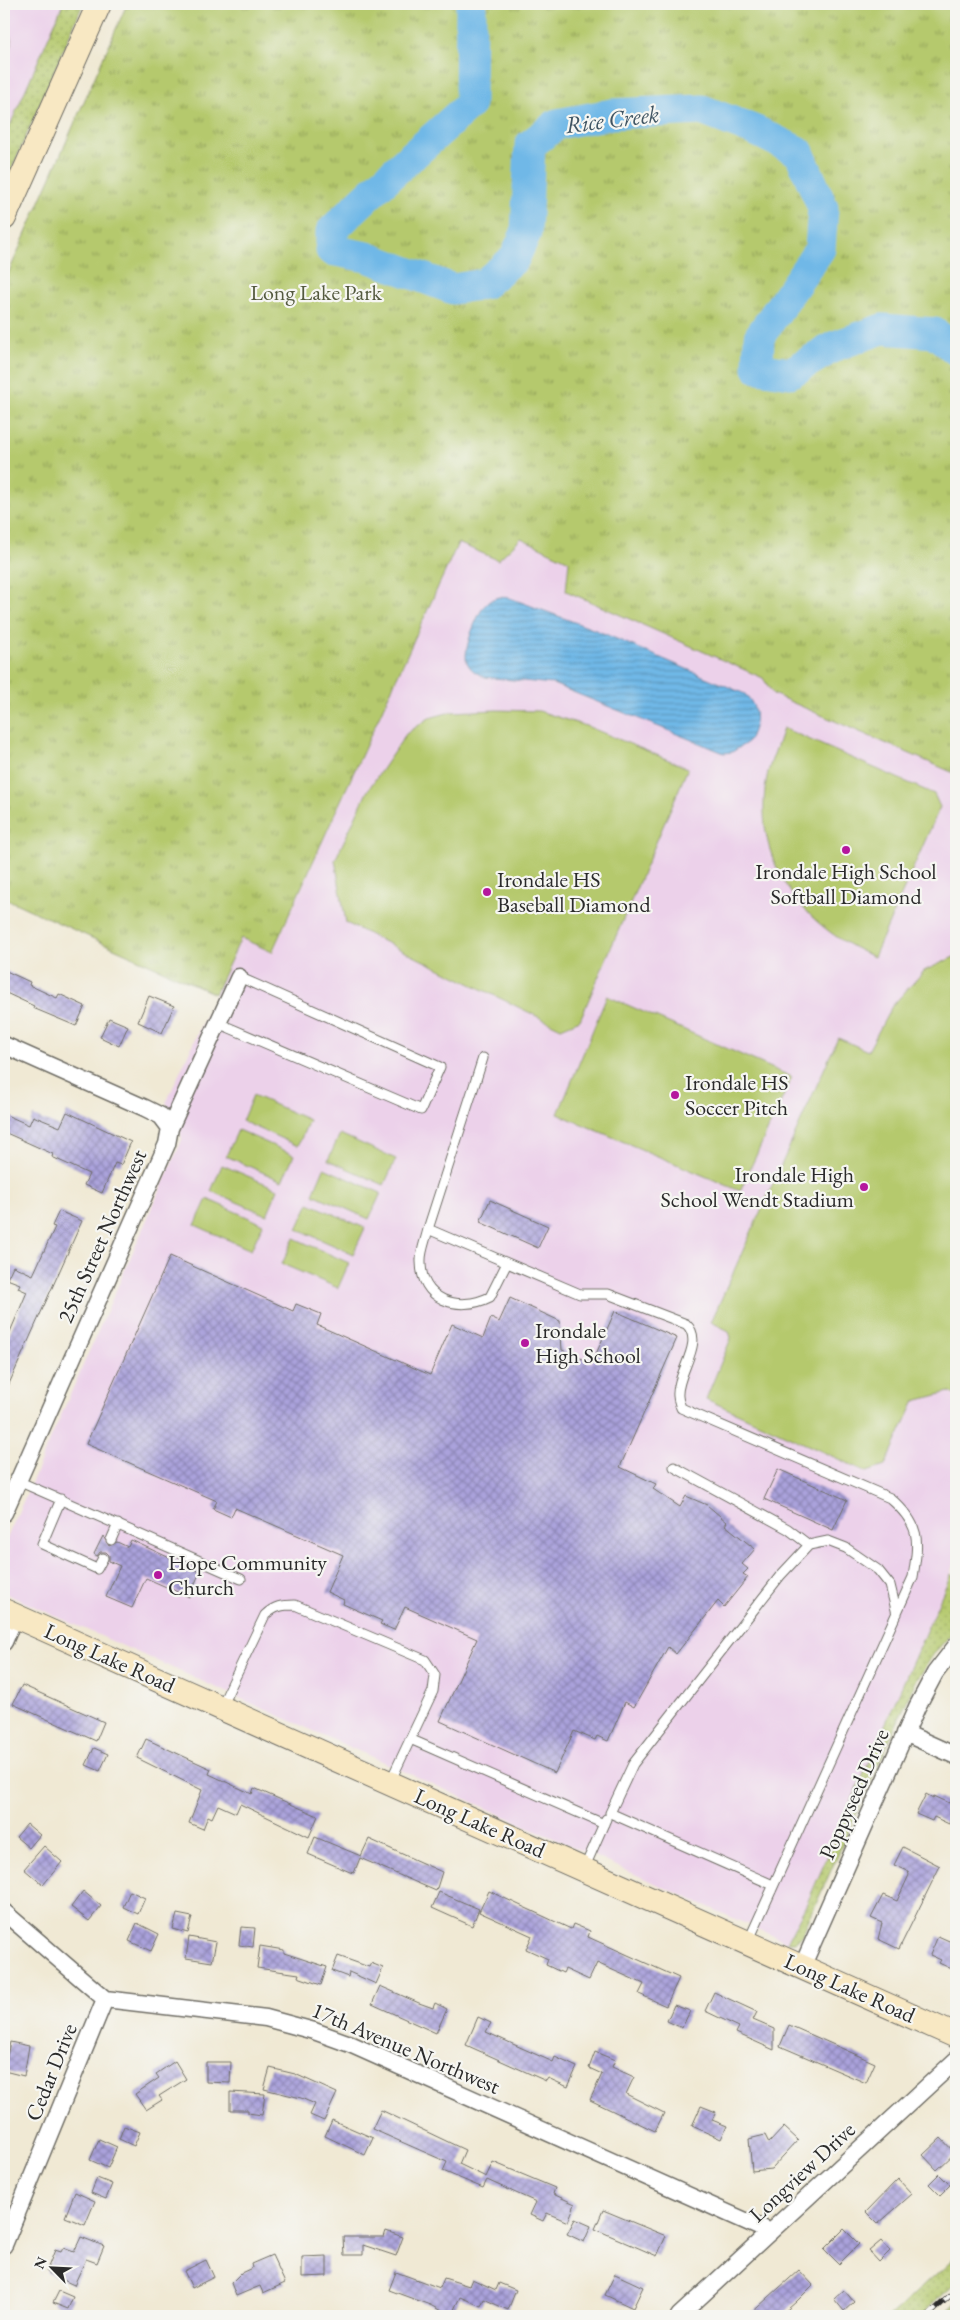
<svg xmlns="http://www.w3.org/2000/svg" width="960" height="2320" font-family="'EB Garamond',serif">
  <defs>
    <pattern id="grass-dots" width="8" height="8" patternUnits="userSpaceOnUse" patternTransform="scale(1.25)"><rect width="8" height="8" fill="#b5c96d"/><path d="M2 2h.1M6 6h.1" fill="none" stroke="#93a35a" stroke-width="1.8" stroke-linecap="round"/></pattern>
    <pattern id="park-tufts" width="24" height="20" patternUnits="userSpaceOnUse" patternTransform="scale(1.25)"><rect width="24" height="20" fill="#b5c96d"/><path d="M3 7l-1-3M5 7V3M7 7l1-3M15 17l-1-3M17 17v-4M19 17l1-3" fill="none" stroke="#93a35a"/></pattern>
    <pattern id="water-rules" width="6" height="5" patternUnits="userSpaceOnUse" patternTransform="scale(1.25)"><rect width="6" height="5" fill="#70b8e7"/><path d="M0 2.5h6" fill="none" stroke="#5c96bb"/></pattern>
    <pattern id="building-cross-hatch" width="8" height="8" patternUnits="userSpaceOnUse" patternTransform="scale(1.25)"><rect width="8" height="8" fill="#aaa2dc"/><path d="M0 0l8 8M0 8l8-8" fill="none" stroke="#8b84b3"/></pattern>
  </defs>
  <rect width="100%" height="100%" fill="#f6f6f2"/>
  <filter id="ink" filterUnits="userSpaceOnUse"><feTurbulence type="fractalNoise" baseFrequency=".02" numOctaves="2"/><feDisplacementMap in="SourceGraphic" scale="10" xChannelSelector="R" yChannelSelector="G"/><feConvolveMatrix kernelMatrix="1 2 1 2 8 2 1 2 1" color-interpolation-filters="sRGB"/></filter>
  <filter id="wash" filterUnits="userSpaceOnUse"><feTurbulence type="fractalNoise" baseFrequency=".0096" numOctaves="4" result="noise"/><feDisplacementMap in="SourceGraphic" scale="20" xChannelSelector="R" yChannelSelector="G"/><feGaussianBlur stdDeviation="1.12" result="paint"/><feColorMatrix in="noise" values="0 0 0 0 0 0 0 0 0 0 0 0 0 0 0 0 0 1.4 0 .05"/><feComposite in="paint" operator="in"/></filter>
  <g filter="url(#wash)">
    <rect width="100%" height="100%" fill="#f0e9d4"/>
    <!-- built -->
    <path fill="#ecd1ea" d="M4 4H63L4 139Z
      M521 537 569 561 763 678 773 694 956 774V1558L949 1580 808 1901 787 1942 4 1593V1545L182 1140 178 1118 166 1103 241 938 273 952 458 543 497 560Z"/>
    <!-- grass -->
    <path fill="url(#grass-dots)" stroke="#707a4c" d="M63 4H83L4 187V139Z
      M951 1574 956 1579V1629L935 1652 915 1683 802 1935 795 1942H787L808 1901Z
      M956 2256V2283L920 2316H890Z
      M956 2303V2316H942Z"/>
    <!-- park -->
    <path fill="url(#park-tufts)" stroke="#707a4c" d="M127 4H956V774L773 694 763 678 566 591 569 561 521 538 498 560 458 543 272 952 241 938 215 994 4 898V283Z"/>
    <!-- pitch -->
    <path fill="#b5c96d" stroke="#707a4c" d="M4 11 12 44 4 64Z
      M496 710 539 711 589 727 688 768 580 1020 561 1028 346 923 335 860 368 790 406 734 429 718 451 712Z
      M783 728 934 794 940 807 874 957C798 925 749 856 768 772 772 757 779 743 783 728Z
      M956 956V1395L949 1392 915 1401 885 1466 867 1472 706 1399 731 1338 729 1331 711 1322 838 1038 868 1051 892 1006 924 971Z
      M607 996 792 1077 740 1191 558 1114Z
      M253 1095 309 1120 298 1146 242 1121Z
      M238 1130 294 1155 282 1181 226 1156Z
      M340 1134 396 1159 384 1185 328 1160Z
      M222 1165 278 1189 267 1215 211 1191Z
      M324 1168 381 1193 369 1219 313 1194Z
      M207 1199 263 1224 251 1250 195 1225Z
      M309 1203 365 1228 353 1254 297 1229Z
      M294 1238 349 1263 338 1288 282 1264Z"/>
    <!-- water -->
    <path fill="url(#water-rules)" stroke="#4e7289" d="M500 597 510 598 598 631 745 694C760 709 757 725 748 742L732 752 724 753 553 684 484 677C477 673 470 670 467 662 462 651 478 612 486 604 490 600 495 598 500 597Z"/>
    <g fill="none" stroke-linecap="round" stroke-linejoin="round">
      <!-- river -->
      <path stroke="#70b8e7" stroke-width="31" d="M471 4 470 104C424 147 375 186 331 232V250L367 257 453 289 484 284 514 259 526 233 530 145 557 124 612 114 702 110 756 131 799 152 823 208 820 249 759 337 758 368 790 373 835 346 882 329 935 333 956 350"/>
    </g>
    <g id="blocks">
      <!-- building -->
      <path fill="url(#building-cross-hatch)" d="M4 970 30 982 29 985 57 998 59 994 85 1006 76 1026 33 1008 34 1006 4 992Z
        M149 996 174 1006 162 1033 138 1022Z
        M109 1018 128 1026 119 1046 100 1037Z
        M67 1112 131 1142 121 1165 115 1163 102 1193 84 1185 89 1174 52 1157 53 1154 4 1132V1114L29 1125 33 1116 60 1127Z
        M490 1200 548 1226 538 1248 480 1222Z
        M59 1211 82 1221 4 1395V1346L27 1292 18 1288 20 1284 7 1279 13 1266 33 1275 55 1227 52 1226Z
        M170 1256 293 1311 296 1304 321 1314 317 1325 430 1375 452 1324 483 1338 491 1318 499 1322 510 1298 560 1321 562 1350 592 1363 615 1311 677 1338 620 1467 656 1484 653 1489 680 1507 686 1496 707 1505 727 1522 725 1525 755 1549 742 1564 748 1569 743 1574 748 1577 724 1607 718 1601 676 1654 668 1647 634 1707 625 1702 608 1741 597 1736 595 1740 574 1731 555 1773 440 1721 477 1639 405 1607 394 1630 380 1624 382 1621 343 1604 344 1600 327 1592 343 1555 235 1508 231 1517 213 1509 217 1501 86 1444Z
        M778 1469 847 1500 833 1530 764 1499Z
        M103 1536 109 1546 117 1542 128 1547 131 1540 200 1572 189 1597 146 1578 132 1608 106 1597 120 1566 109 1561V1555L106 1552H100L97 1556 94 1554Z
        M22 1685 104 1722 96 1741 13 1704Z
        M146 1739 211 1769 209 1774 252 1794 254 1788 318 1816 309 1837 240 1804 236 1813 218 1805 212 1818 208 1816 203 1829 189 1823 202 1790 137 1758Z
        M94 1748 108 1754 100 1771 86 1765Z
        M926 1794 933 1798 934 1796 956 1806 949 1824 934 1817 932 1821 916 1814Z
        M27 1824 40 1835 29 1848 16 1837Z
        M315 1837 361 1856 369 1839 442 1872 436 1891 360 1858 354 1873 350 1872 308 1854Z
        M44 1846 62 1862 43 1885 24 1869Z
        M903 1847 940 1866 899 1949 878 1939 882 1923 871 1918 883 1895 897 1901 909 1875 908 1871 894 1865Z
        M83 1891 101 1906 89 1921 71 1907Z
        M130 1891 145 1898 138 1914 123 1907Z
        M489 1891 571 1929 573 1924 590 1931 588 1937 679 1978 666 2006 639 1994 644 1984 597 1963 589 1980 565 1969 563 1973 546 1965 548 1959 526 1949 532 1936 479 1912Z
        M439 1892 479 1909 472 1926 432 1908Z
        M177 1914 192 1917 188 1933 173 1929Z
        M137 1923 159 1934 151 1951 129 1941Z
        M241 1927 255 1928 253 1947 239 1945Z
        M938 1936 956 1944V1971L939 1963 941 1960 930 1955Z
        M189 1937 216 1942 212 1962 186 1958Z
        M260 1946 284 1950V1953L327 1967 321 1985 298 1977 299 1974 257 1968Z
        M338 1956 369 1967 371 1963 383 1968 376 1984 349 1972 348 1977 332 1971Z
        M380 1986 419 2003 433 2008 435 2003 447 2009 436 2033 372 2004Z
        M714 1992 757 2012 753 2020 774 2029V2050L736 2033 739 2027 705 2011Z
        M674 2005 690 2011 682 2028 667 2021Z
        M478 2017 491 2023 486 2032 553 2062 555 2057 577 2067 568 2087 548 2078 546 2081 466 2045Z
        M789 2025 875 2063 866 2083 780 2046Z
        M10 2042 29 2046 24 2076 4 2071Z
        M595 2052 615 2060 612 2067 634 2077 626 2094 664 2113 655 2131 590 2100 602 2074 589 2068Z
        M175 2061 186 2079 159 2096 162 2100 146 2110 135 2094 159 2078 156 2074Z
        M206 2062H231L230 2083 206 2082Z
        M270 2068 295 2074 337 2093 324 2121 310 2115 315 2104 301 2098 264 2089Z
        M230 2092 265 2094 262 2115 248 2113V2110H230Z
        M701 2106 716 2112 712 2120 727 2126 721 2139 692 2126Z
        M381 2110 465 2150 459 2164 486 2177 493 2162 555 2188 553 2194 575 2204 568 2222 547 2213 543 2221 530 2215 536 2202 487 2180 483 2188 443 2171 447 2162 372 2129Z
        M332 2120 373 2138 365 2155 325 2136Z
        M124 2126 140 2132 134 2146 119 2139Z
        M784 2127 798 2140 771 2169 752 2171 749 2139 765 2135 769 2143Z
        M941 2138 955 2153 937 2170 923 2155Z
        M99 2139 117 2147 108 2168 90 2160Z
        M939 2174 950 2185 940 2195 929 2184Z
        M97 2178 112 2184 106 2199 91 2193Z
        M898 2179 912 2194 878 2224 866 2212Z
        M75 2192 95 2201 85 2225 65 2217Z
        M603 2210 666 2236 657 2256 595 2229Z
        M575 2219 591 2226 584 2242 567 2234Z
        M844 2229 859 2244 839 2264 824 2249Z
        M386 2231 403 2237 396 2256 363 2245V2255H344L343 2237H384Z
        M81 2237 104 2246 97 2263 86 2259 74 2285 46 2272 55 2250 61 2252 63 2248 74 2252Z
        M881 2241 890 2251 879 2262 869 2251Z
        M272 2255 285 2283 263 2293 260 2286 236 2296 231 2283 241 2273 252 2268 251 2264Z
        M327 2256V2276L302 2277V2257Z
        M206 2260 214 2277 192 2288 184 2271Z
        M799 2270 813 2285 796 2302 780 2316H748Z
        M396 2272 440 2288 444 2278 469 2286 472 2279 496 2290 499 2283 516 2290 508 2310 484 2299 481 2306 460 2297 451 2316 430 2305 389 2290Z
        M615 2274 643 2287 633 2308 605 2295Z
        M844 2290 854 2302 844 2311 834 2299Z
        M59 2291 73 2297 68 2309 53 2303Z"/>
    </g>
  </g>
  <g filter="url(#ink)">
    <use href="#blocks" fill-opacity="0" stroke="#706e66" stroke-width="1"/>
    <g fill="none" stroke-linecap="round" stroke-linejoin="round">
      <defs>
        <path id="lane" d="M218 1023 421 1110 440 1067 239 977
          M483 1058 428 1229 580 1294H608L686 1324C706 1342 676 1373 678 1396 678 1400 680 1404 681 1408L890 1498C921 1525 919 1539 913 1577L748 1942
          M428 1229C426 1239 421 1250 421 1260 420 1300 458 1313 490 1297L507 1263
          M674 1467 788 1529 809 1545
          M18 1481 241 1579
          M61 1499 42 1544 97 1569 103 1558
          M111 1540 118 1524
          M221 1707 265 1615C275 1606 282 1605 295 1605L425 1660 435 1675 433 1691 390 1782
          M410 1739 604 1824
          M584 1869 606 1819
          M773 1885 610 1813 633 1764 780 1576 809 1545 828 1541 846 1548 878 1570 890 1585 897 1614"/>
        <path id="street" d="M4 1045 145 1108 161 1116 170 1128
          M4 1513 167 1144 170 1128 239 977
          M4 1642 15 1616
          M905 1733 956 1756
          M4 1912 105 1999 266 2018 314 2031 350 2044 770 2232
          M802 1967 917 1707 935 1673 956 1646
          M4 2245 105 1999
          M679 2316 956 2060"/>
        <path id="secondary" d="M4 218 99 4
          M4 1611 956 2036"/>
      </defs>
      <!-- lane casing -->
      <use href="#lane" stroke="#706e66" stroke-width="11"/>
      <!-- street casing -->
      <use href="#street" stroke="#706e66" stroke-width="19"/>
      <!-- secondary casing -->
      <use href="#secondary" stroke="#706e66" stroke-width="26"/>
      <!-- lane -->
      <use href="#lane" stroke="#fff" stroke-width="9"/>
      <!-- street -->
      <use href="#street" stroke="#fff" stroke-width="16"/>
      <!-- secondary -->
      <use href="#secondary" stroke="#f8e8c3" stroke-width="24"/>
      <defs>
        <path id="rail" d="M928 2316 956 2290"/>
      </defs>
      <!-- rail casing -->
      <use href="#rail" stroke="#2b2b2b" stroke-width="5.5"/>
      <!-- rail -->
      <use href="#rail" stroke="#f6f6f2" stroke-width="4" stroke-dasharray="11" stroke-linecap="butt"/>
    </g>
  </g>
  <!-- markers -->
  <g fill="#b5179e" stroke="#f6f6f2" stroke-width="2">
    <circle cx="846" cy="850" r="5"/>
    <circle cx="487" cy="892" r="5"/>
    <circle cx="675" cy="1095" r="5"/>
    <circle cx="864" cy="1187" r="5"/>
    <circle cx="525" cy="1343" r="5"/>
    <circle cx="158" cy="1575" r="5"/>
  </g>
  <g text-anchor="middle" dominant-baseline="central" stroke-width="4.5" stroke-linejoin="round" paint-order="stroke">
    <!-- park labels -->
    <g font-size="22" fill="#545a3f" stroke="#f6f6f2">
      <text x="316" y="292">Long Lake Park</text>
    </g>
    <!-- poi labels -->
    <g font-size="22" fill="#2b2b2b" stroke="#f6f6f2" text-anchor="start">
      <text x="846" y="871" text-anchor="middle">Irondale High School<tspan x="846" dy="25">Softball Diamond</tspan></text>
      <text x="497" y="879">Irondale HS<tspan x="497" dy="25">Baseball Diamond</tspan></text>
      <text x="685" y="1082">Irondale HS<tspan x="685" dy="25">Soccer Pitch</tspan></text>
      <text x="854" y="1174" text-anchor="end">Irondale High<tspan x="854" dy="25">School Wendt Stadium</tspan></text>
      <text x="535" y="1330">Irondale<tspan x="535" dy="25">High School</tspan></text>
      <text x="168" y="1562">Hope Community<tspan x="168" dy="25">Church</tspan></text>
    </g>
    <!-- street labels -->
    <g font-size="22" fill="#2b2b2b" stroke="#f6f6f2">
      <text transform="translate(102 1236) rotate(-66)">25th Street Northwest</text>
      <text transform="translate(110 1658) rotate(24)">Long Lake Road</text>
      <text transform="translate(854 1794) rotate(-66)">Poppyseed Drive</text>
      <text transform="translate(480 1823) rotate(24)">Long Lake Road</text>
      <text transform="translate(850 1988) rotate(24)">Long Lake Road</text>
      <text transform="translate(406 2048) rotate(23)">17th Avenue Northwest</text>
      <text transform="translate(51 2072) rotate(-68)">Cedar Drive</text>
      <text transform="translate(802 2172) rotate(-43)">Longview Drive</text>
    </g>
    <!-- water labels -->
    <g font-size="24" font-style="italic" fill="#405563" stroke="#f6f6f2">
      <text transform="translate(612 119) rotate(-7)">Rice Creek</text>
    </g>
  </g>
  <!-- margin -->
  <rect width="960" height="2320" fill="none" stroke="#f6f6f2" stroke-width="20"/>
  <!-- north arrow -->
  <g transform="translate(52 2268) rotate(294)" stroke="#f6f6f2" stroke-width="4" paint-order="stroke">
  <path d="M0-4L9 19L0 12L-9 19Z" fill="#2b2b2b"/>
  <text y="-8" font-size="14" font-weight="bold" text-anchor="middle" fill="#2b2b2b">N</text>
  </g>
</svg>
